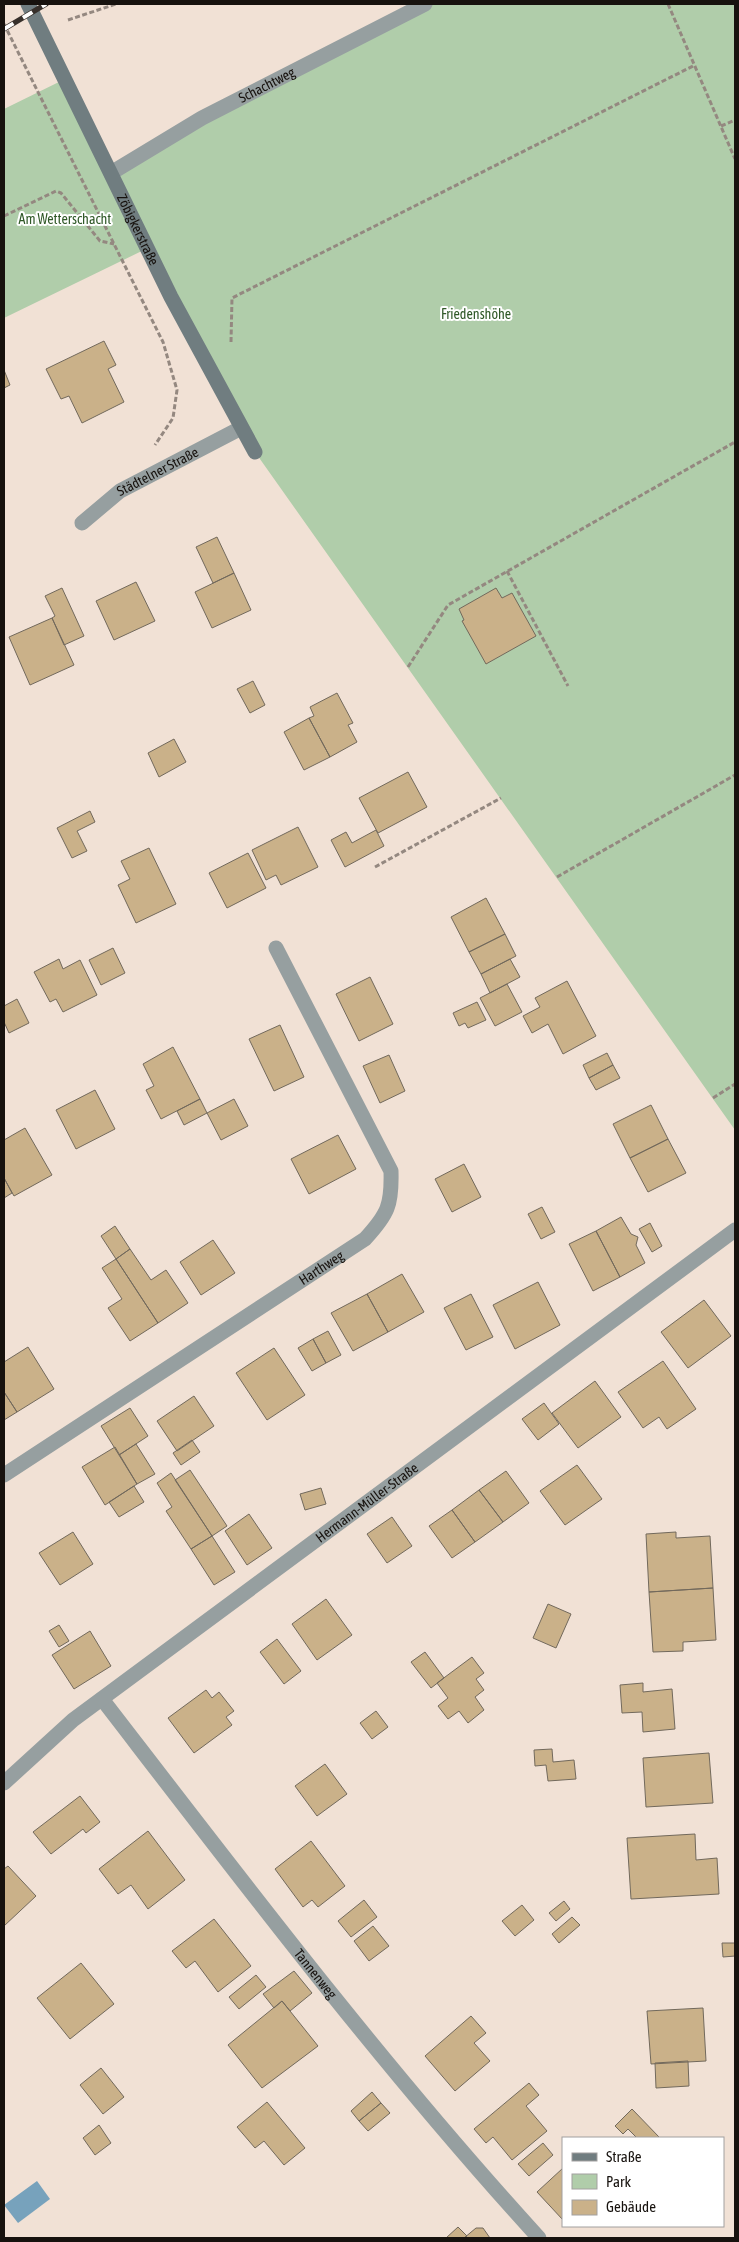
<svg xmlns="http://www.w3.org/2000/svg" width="739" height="2242" font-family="'Asap Condensed',sans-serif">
  <rect width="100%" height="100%" fill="#f1e1d5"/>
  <!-- green -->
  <path fill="#b0cdaa" d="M425 4H735V1130L255 452 148 248 4 318V109L65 79 110 173Z"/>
  <!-- water -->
  <path fill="#77a2bc" d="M37 2181 50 2199 18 2223 4 2205Z"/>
  <!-- building -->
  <path fill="#cab189" stroke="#72695c" d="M104 341 116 365 108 369 124 402 82 423 69 396 61 399 46 369Z
    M4 370 10 385 4 388Z
    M217 537 234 573 213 583 196 547Z
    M234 573 251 610 212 628 195 592Z
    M136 582 155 621 114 640 96 601Z
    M62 588 84 636 64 645 52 618 55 616 45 596Z
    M496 588 502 598 512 593 536 636 486 664 462 621 464 620 459 609Z
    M52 618 74 665 30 685 9 637Z
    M253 681 265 705 250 713 237 689Z
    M337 693 353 723 348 725 357 742 330 757 309 718 314 716 310 707Z
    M309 718 330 757 304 770 284 732Z
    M174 739 186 762 159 777 148 753Z
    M408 772 427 807 378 833 359 798Z
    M90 811 95 822 77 831 87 851 72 858 57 828Z
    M298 827 318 867 281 885 276 875 266 880 252 850Z
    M376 830 384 846 345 867 331 840 346 832 352 843Z
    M149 848 176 904 136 923 118 885 130 879 121 861Z
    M248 853 266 888 227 908 209 873Z
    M486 898 505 934 469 952 451 917Z
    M505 934 516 956 481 974 469 952Z
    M113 948 125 973 101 985 89 960Z
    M59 959 63 969 80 960 97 995 63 1012 56 999 50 1002 34 972Z
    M510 959 520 977 490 993 481 974Z
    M370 977 393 1024 359 1041 336 994Z
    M567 981 596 1036 563 1054 548 1024 532 1033 523 1016 540 1007 535 998Z
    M507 984 522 1012 495 1026 480 998Z
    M17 999 29 1023 9 1033 4 1022V1006Z
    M477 1002 486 1020 468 1028 465 1023 459 1026 453 1013Z
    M280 1025 304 1077 274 1091 249 1039Z
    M173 1047 200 1099 161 1119 146 1090 154 1086 143 1064Z
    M607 1053 613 1065 589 1078 583 1065Z
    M389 1055 405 1091 380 1103 363 1066Z
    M613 1065 620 1078 596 1090 589 1078Z
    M95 1090 115 1129 76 1149 56 1110Z
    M200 1099 207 1113 184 1125 177 1111Z
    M234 1099 248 1126 221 1140 207 1113Z
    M651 1105 668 1139 630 1158 613 1124Z
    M25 1128 52 1175 14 1196 4 1178V1140Z
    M338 1135 356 1169 309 1194 291 1159Z
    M668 1139 686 1173 648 1192 630 1158Z
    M464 1164 481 1197 452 1212 435 1179Z
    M4 1178 12 1193 4 1198Z
    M542 1207 555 1232 541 1239 528 1214Z
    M621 1217 631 1234 638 1237 636 1245 645 1263 620 1277 596 1231Z
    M650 1223 662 1246 652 1252 639 1229Z
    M115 1226 130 1249 116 1259 101 1236Z
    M596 1231 620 1277 593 1291 569 1244Z
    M213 1240 235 1273 201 1295 180 1262Z
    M130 1249 151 1280 166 1270 188 1303 158 1323 116 1259Z
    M116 1259 158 1323 130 1341 108 1308 122 1299 102 1268Z
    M402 1274 424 1312 388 1332 367 1294Z
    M538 1282 560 1325 515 1349 493 1305Z
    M367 1294 388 1332 353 1351 331 1313Z
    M471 1294 493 1337 466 1350 444 1308Z
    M704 1300 731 1336 688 1368 661 1332Z
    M328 1331 341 1355 326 1363 313 1339Z
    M313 1339 326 1363 312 1371 298 1348Z
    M28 1347 54 1389 17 1412 4 1392V1362Z
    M274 1348 305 1395 267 1420 236 1373Z
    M663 1361 696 1409 667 1429 659 1417 643 1428 618 1392Z
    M595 1381 621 1417 578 1448 552 1413Z
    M4 1392 17 1412 4 1420Z
    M194 1396 214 1426 177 1451 157 1421Z
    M544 1403 559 1424 538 1440 522 1419Z
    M130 1408 148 1436 119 1455 101 1426Z
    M192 1440 200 1452 181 1465 173 1453Z
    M136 1444 155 1474 137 1484 119 1455Z
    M115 1447 137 1484 105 1505 82 1467Z
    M577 1465 602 1499 565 1525 540 1491Z
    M190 1470 227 1526 212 1536 175 1480Z
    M506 1471 529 1503 503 1522 479 1490Z
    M171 1473 212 1536 191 1549 166 1511 172 1507 157 1483Z
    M134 1486 144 1502 119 1517 109 1502Z
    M321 1488 326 1504 305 1510 300 1494Z
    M479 1490 503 1522 475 1542 452 1510Z
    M452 1510 475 1542 452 1558 429 1526Z
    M249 1514 272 1548 247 1565 225 1531Z
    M392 1517 412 1546 387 1563 367 1534Z
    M73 1532 93 1564 60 1585 39 1553Z
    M676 1532V1538L710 1536 713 1588 649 1592 646 1534Z
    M212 1536 235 1572 214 1585 191 1549Z
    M713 1588 716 1640 683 1642V1651L653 1652 649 1592Z
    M326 1599 352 1635 317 1660 292 1624Z
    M548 1604 571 1614 556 1648 533 1638Z
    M59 1625 69 1641 59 1647 49 1631Z
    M90 1631 111 1666 74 1689 52 1655Z
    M277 1639 301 1671 284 1684 260 1652Z
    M425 1652 444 1678 431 1688 411 1662Z
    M472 1657 484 1673 476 1679 484 1690 475 1697 484 1710 468 1723 459 1711 448 1719 438 1706 448 1698 437 1683Z
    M643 1683V1692L672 1689 675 1729 643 1732 642 1712 622 1713 620 1685Z
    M206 1690 212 1698 219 1692 234 1711 226 1717 232 1725 194 1753 168 1718Z
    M376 1711 388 1727 372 1739 360 1723Z
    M552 1749 553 1762 574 1760 576 1779 548 1781 546 1765 535 1766 534 1750Z
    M709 1753 713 1803 646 1807 643 1758Z
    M325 1764 347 1794 317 1816 295 1786Z
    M80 1796 100 1822 86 1833 83 1829 51 1854 33 1832Z
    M148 1831 185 1880 148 1909 131 1885 118 1894 99 1869Z
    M695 1834 696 1860 717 1858 719 1894 631 1899 627 1838Z
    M311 1841 345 1886 318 1907 312 1900 303 1907 275 1869Z
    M8 1866 36 1896 4 1926V1869Z
    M364 1900 377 1917 351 1937 338 1921Z
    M564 1901 570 1909 556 1921 549 1913Z
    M522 1905 534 1920 515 1936 502 1921Z
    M572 1917 580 1925 559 1943 552 1934Z
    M214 1919 251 1966 218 1992 195 1961 186 1968 172 1951Z
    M373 1926 389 1946 369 1961 354 1941Z
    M722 1943H735V1956L723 1957Z
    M81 1963 114 2004 70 2039 37 1998Z
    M294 1971 312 1993 290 2011 282 2001 274 2008 263 1994Z
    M256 1975 266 1987 239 2009 229 1997Z
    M282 2001 318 2046 262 2088 228 2045Z
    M703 2008 706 2061 651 2064 647 2011Z
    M471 2016 486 2033 474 2043 490 2061 455 2091 425 2056Z
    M688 2061 689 2086 656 2088 655 2063Z
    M101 2068 124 2097 103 2114 80 2085Z
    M529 2083 539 2095 526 2106 547 2131 512 2160 493 2137 486 2143 474 2129Z
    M372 2092 381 2103 359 2121 351 2111Z
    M267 2102 305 2148 284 2165 264 2141 255 2148 237 2127Z
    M381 2103 390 2113 368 2131 359 2121Z
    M632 2109 659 2137 657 2138H637L628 2129 623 2134 615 2126Z
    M99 2125 111 2143 95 2155 83 2138Z
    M543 2143 553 2155 529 2176 518 2164Z
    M563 2168V2220L537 2192Z
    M458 2227 467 2236 464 2238H446Z
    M476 2228H483L490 2238H464Z"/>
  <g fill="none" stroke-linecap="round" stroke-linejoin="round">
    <!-- path -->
    <path stroke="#948880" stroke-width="3" stroke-dasharray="5 2.5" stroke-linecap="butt" d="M668 4 735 159
      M68 20 116 4
      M4 24 163 342 177 390 173 418 155 445
      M721 126 735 120
      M4 216 56 191 61 193 100 241 114 244
      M231 342 232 298 695 65
      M507 571 568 686
      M408 667 448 605 735 442
      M375 867 501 798
      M557 877 735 775
      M713 1098 735 1084"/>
    <!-- minor -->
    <g stroke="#969fa0" stroke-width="15">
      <path id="s1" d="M111 173 202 118 425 4"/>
      <path id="s2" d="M4 1475 365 1239C388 1214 392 1205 391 1171L276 948"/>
      <path id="s3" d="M102 1699C243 1882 383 2067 539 2238"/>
      <path id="s4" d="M4 1783 73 1720 735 1230"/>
    </g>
    <!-- tertiary -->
    <path stroke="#969fa0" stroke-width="15" id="s5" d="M82 523 120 491 241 428"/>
    <!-- secondary -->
    <path stroke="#707d80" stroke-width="15" id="s6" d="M28 4 171 297 255 452"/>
    <defs>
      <path id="rail" d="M4 29 46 4"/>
    </defs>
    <!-- rail casing -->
    <use href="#rail" stroke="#37302b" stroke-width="5.5"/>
    <!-- rail -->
    <use href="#rail" stroke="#fff" stroke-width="4" stroke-dasharray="11" stroke-linecap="butt"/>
  </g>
  <g text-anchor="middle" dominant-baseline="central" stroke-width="4" stroke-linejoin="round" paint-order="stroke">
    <!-- street labels -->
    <g font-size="14" fill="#17120e" stroke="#fff">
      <text stroke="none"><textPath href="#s1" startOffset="179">Schachtweg</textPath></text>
      <text stroke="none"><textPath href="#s6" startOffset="251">Zöbigkerstraße</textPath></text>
      <text stroke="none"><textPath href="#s5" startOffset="92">Städtelner Straße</textPath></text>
      <text stroke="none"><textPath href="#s2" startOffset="379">Harthweg</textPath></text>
      <text stroke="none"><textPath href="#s4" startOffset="459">Hermann-Müller-Straße</textPath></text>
      <text stroke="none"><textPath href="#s3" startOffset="348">Tannenweg</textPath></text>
    </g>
    <!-- park labels -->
    <g font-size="14" fill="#2f5827" stroke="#fff">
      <text x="65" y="219">Am Wetterschacht</text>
      <text x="476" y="314">Friedenshöhe</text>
    </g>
  </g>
  <!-- border -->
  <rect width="739" height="2242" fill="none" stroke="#17120e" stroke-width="10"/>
  <!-- legend -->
  <rect x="562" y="2137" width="162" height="90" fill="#ffffff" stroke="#a2a09f"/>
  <rect x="572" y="2153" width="25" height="8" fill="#707d80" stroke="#a2a09f"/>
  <text x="606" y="2162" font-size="15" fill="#17120e">Straße</text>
  <rect x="572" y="2174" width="25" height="15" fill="#b0cdaa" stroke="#a2a09f"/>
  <text x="606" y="2187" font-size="15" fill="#17120e">Park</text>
  <rect x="572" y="2200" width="25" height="15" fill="#cab189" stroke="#a2a09f"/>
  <text x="606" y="2212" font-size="15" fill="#17120e">Gebäude</text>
</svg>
